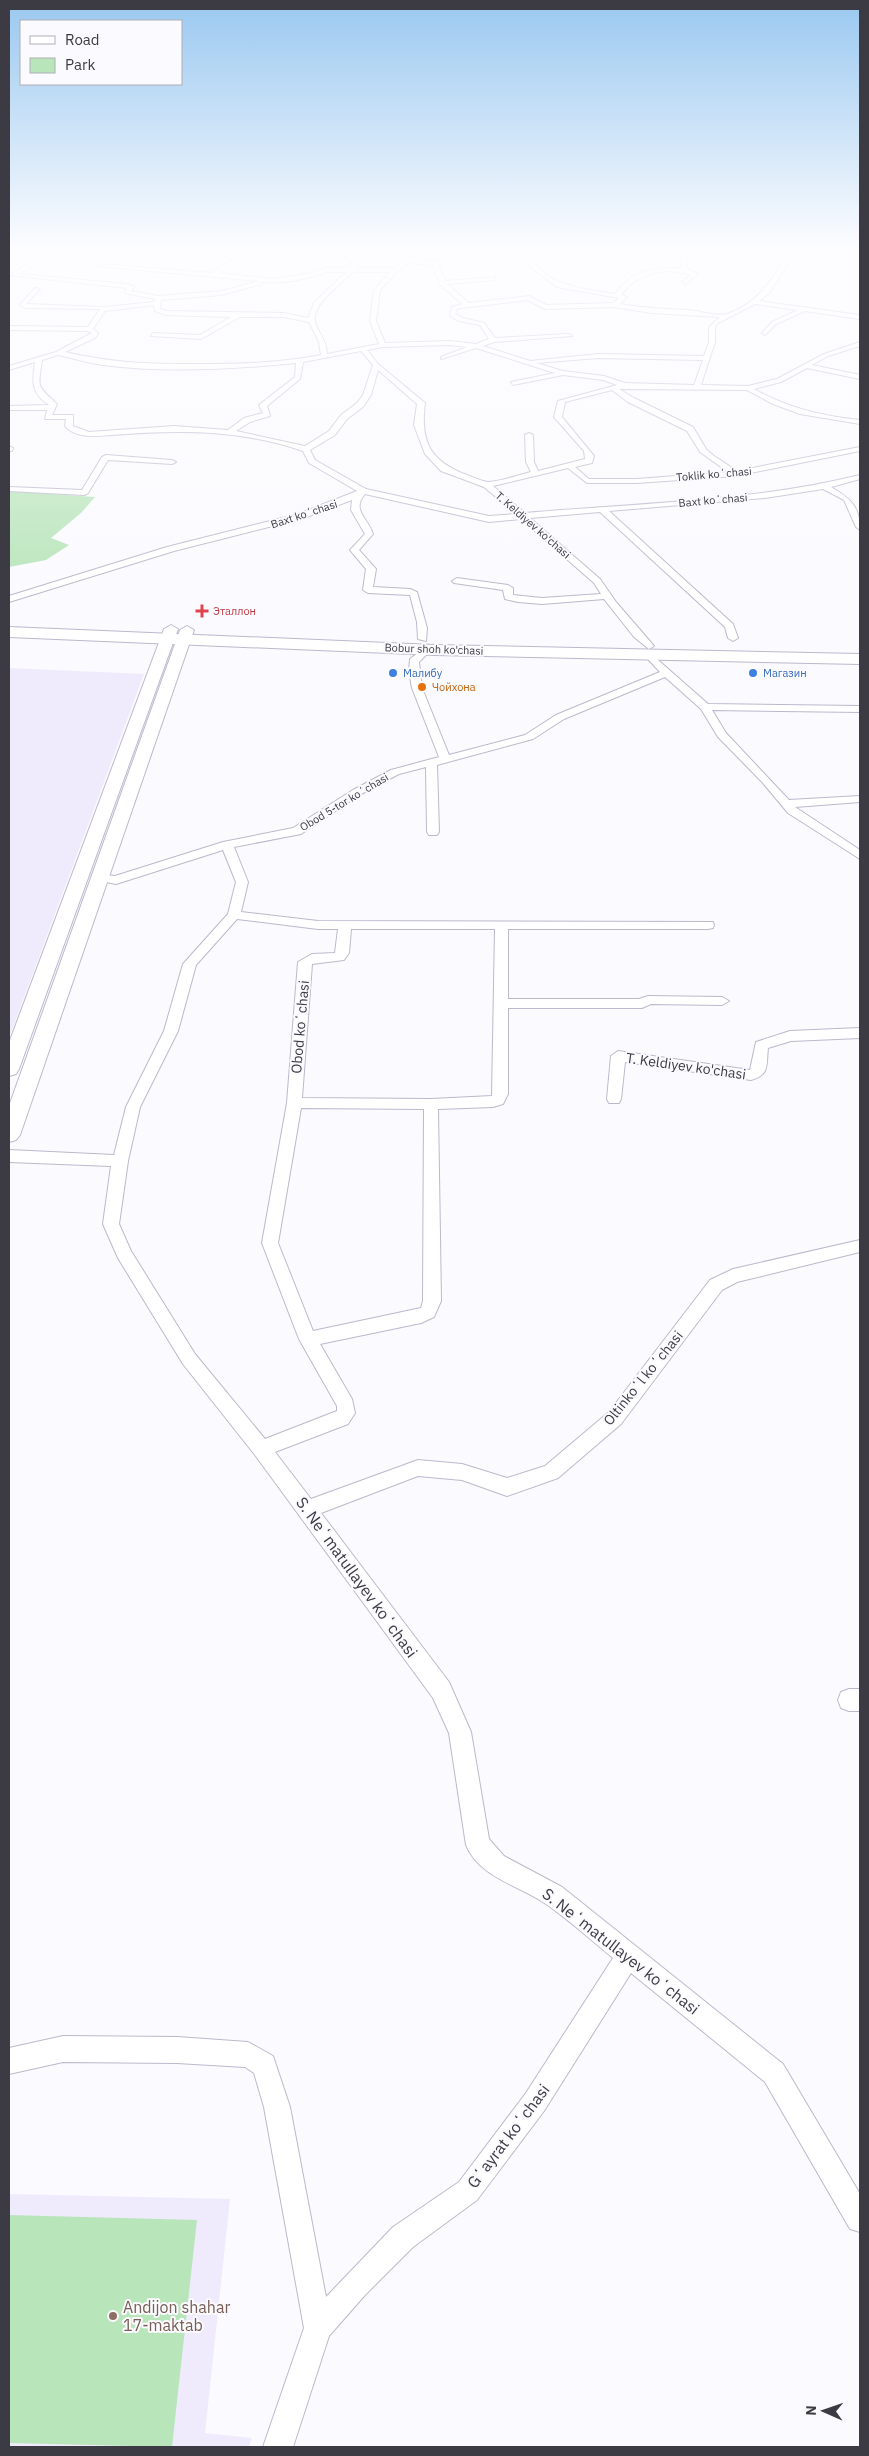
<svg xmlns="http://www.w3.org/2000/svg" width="869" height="2456" font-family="'IBM Plex Sans',sans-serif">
  <rect width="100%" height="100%" fill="#fbfafe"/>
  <!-- built -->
  <path fill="#efebfd" d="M352 251H417L404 258 351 253Z
    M9 668 144 674 9 1038Z
    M9 2194 230 2199 205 2433 252 2438 249 2447H9Z"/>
  <!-- green -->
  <path fill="#b9e5bb" d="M9 491 95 497 81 513 51 538 69 545 46 560 9 567Z
    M9 2215 197 2220 172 2447 9 2443Z"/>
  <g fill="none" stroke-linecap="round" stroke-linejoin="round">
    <defs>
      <path id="minor" d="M71 251H80L37 263 18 274 128 284 134 287 131 291 158 296 221 291 259 281 97 266 100 264 212 273 245 251H250L219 273 272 279 312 273 326 268H349L353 262 344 255V251H348L349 253 359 262 355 268H394L421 251H427L414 260 435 262 462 251H467L460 257 438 265 445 281 496 277 494 280 447 284 469 303 529 296 546 305 613 303 619 298 557 287 528 265 523 251H528C542 287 582 288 615 294 634 268 651 269 681 268L682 262 678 251H683L688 262 686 269 697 273V275L685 284 682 282 691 275C665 266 637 273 621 295L627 297 620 304C643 308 665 309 689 310 700 311 717 317 727 314 758 304 773 278 789 253L788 251 860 253V257L794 255 769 293 759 301 859 315 860 319 805 311 776 324 765 335 762 333 772 322 798 310 755 304 718 323 715 327V342L701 385 748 386 777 379 824 354 860 342V346L828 356 812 365 860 375V379L807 368 781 382 754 389C788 408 822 416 860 420V424L800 414 773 404 747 390 619 389 634 398 693 427 706 449 714 456 737 471 860 447V451L736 476 637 483H587L568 468 493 486 525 513C637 503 751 502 860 475V479L831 487C850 498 860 506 860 530L856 527 844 500 823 489 765 498 609 511 733 624 738 638 733 641 728 638 725 627 600 512 530 518 600 579 616 602 654 646 649 649 634 637 604 599 542 604 518 602 505 599 503 590 454 583 452 581 457 578 508 585 513 588V595L542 598 601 594 594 583 521 519 489 522 365 494C351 510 368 518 373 534L359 550 376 569 373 587 410 589 417 592 427 628 426 641 418 639 417 622 410 595 368 593 363 590 366 569 350 550 365 534 351 510 352 500 304 518 174 551 9 602V596L167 547 298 514 357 491 309 463 303 451C239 429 178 430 112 435 97 436 76 439 65 426L66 419H45L47 410H9V406L49 405C31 393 32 382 35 362L9 370V366L56 352 92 333 88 331 9 330V326L88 327 100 309 25 308 20 305 35 288 40 289 26 304 104 307 155 302V299L125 293 127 288 9 275 33 261ZM409 263 433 265 440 284 462 304 452 307 450 316 459 321 480 325 489 339 476 344 450 341 385 343 376 321 380 290 397 271ZM327 272H346L314 303 308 318 284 313 167 311 160 309 161 300 221 295 262 284 261 282C282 284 307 279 327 272ZM353 272H390L374 290 370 321 379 344 327 354C326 336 317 333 315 321 312 304 342 283 353 272ZM528 300 545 309 615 307 651 313 720 317 709 327V342L704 356 598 354 530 361 483 346 494 342 572 336 569 334 495 338 484 323 463 318 455 314 457 309 461 308ZM154 305 155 311 166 315 231 317 200 335 153 333 151 336 201 339 240 317H284L309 322 319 342 321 355C280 363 239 364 198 364 150 364 112 363 65 352L95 338 98 333 93 329 105 311ZM450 345 467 347 441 357V359L476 348 555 373 511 382 513 385 563 375 603 380 617 385 558 401 554 417 584 451 585 459 538 471 534 462 533 435 529 433 525 435 526 462 531 472C518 475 503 481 489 482 483 482 473 477 467 475 430 461 420 442 425 403L378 364 367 350 383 347ZM361 351 373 365 363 395 357 403 341 415 329 431 305 446 236 431 250 422 270 416 267 406 300 379 303 362ZM58 355C73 358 88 363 103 365 163 373 237 369 296 363L295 377 259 405 263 413 244 418 228 430 174 426 89 432 73 426V415H52L57 404C36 385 38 388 42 360ZM598 358 703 360 694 385 625 383 604 376 563 371 536 363ZM378 370 417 404 414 425 425 454 441 471 484 487 516 514 489 516 366 489 315 460 310 450 335 435 347 419 363 407 371 395ZM612 390 628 402 687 431 700 452 728 472 637 479H589L575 467 592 463 594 456 562 417 565 402Z
        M161 251 180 253 177 255Z
        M9 446 13 448 12 451H9Z
        M106 455 172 460 176 462 172 464 108 460 88 493 84 495 9 491V487L82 490 102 457Z
        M427 646 432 649 419 662 422 688 449 755 525 735 556 715 660 672 645 656 650 653 708 704 860 706V712L712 710 726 733 789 800 860 796V802L795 807 860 850V859L788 813 763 783 718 737 701 709 665 677 564 719 533 739 437 765 439 832 437 835H429L427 832 426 767 399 774 361 794 301 834 234 847 248 882 241 912 318 921 713 922 714 925 713 928 708 929H508V999H639L648 996 722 997 729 1001 722 1005 651 1004 642 1008H508V1094L503 1104 493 1107 438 1109 441 1301 434 1317 421 1323 320 1344 352 1399 355 1413 348 1424 275 1452 311 1499 418 1460 462 1464 507 1478 545 1466 609 1412 710 1280 733 1269 860 1240V1252L737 1282 722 1290 621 1424 558 1478 507 1496 462 1480 418 1476 321 1513 449 1682 471 1732 489 1839 504 1856 562 1887 783 2064 860 2194V2232L850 2229 765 2082 631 1973 544 2111 477 2200 413 2247 365 2295 329 2336 293 2447H263L304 2328 264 2107 254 2073 245 2067 177 2063 63 2062 9 2074V2048L63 2036 177 2037 248 2042 273 2056 290 2107 326 2297 393 2227 459 2182 526 2093 613 1958C591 1940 569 1920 546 1904 519 1885 480 1878 466 1845L449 1733 433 1698 255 1455 183 1364 118 1258 103 1224 111 1166 9 1162V1150L114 1155 126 1107 164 1031 183 964 228 914 236 882 223 850 116 884 96 880 94 877 96 874 115 876 223 842 293 828 353 790 391 770 439 757 412 688 409 671 410 659ZM237 919 318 929H338L335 953 312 954 298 962 287 1103 262 1243 299 1339 337 1406V1411L265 1439 195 1354 131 1251 119 1224 128 1161 140 1107 178 1031 196 965ZM351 929H495L492 1096 431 1099 302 1098 312 964 344 960 349 953ZM301 1108 424 1109 423 1301 421 1308 313 1331 278 1243Z
        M860 1028V1038L791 1041 768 1048C766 1065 770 1075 751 1080L625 1062 621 1099 619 1103H609L607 1099 611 1056 618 1051 750 1070 756 1042 790 1031Z
        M849 1689H860V1711H849L841 1708 838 1700 841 1692Z"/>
      <path id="secondary" d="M171 625 178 629 19 1069 16 1074 9 1076V1043L164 629Z
        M187 626 194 630 20 1135 16 1140 9 1142V1106L180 630Z"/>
      <path id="primary" d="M9 627 435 645 860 654V664L435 655 9 637Z"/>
    </defs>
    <!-- minor casing -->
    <use href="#minor" stroke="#bdb8cd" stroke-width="2"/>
    <!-- secondary casing -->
    <use href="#secondary" stroke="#bdb8cd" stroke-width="2"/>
    <!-- primary casing -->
    <use href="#primary" stroke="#bdb8cd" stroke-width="2"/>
    <!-- minor -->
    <use href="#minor" fill="#fff" fill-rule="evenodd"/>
    <!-- secondary -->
    <use href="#secondary" fill="#fff" fill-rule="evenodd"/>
    <!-- primary -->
    <use href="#primary" fill="#fff" fill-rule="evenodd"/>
  </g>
  <!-- sky -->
  <linearGradient id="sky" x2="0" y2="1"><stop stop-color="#9ac8f0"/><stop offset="0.42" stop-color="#fdfdff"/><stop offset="1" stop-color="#fdfdff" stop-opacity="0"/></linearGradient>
  <rect width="869" height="594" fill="url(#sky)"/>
  <!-- markers -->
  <path fill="#e0444e" stroke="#fbfafe" stroke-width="2" d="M199.5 603.5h5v5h5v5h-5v5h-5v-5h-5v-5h5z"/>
  <g fill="#3f7fe0" stroke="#fbfafe" stroke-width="2">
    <circle cx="393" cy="673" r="5"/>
    <circle cx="753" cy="673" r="5"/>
  </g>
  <circle fill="#e8710a" stroke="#fbfafe" stroke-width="2" cx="422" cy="687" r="5"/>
  <circle fill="#8d6e63" stroke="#fbfafe" stroke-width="2" cx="113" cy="2316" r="5"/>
  <g text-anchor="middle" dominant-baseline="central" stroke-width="4" stroke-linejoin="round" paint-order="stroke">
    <!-- far-street labels -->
    <g font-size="11" fill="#3c3a43" stroke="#fbfafe">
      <text transform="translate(714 474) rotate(-5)">Toklik koʻchasi</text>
      <text transform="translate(713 500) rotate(-5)">Baxt koʻchasi</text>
      <text transform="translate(304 514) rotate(-18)">Baxt koʻchasi</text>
      <text transform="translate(533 525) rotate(41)">T. Keldiyev ko'chasi</text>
      <text transform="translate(434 649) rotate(2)">Bobur shoh ko'chasi</text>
      <text transform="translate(344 802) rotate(-31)">Obod 5-tor koʻchasi</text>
    </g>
    <!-- far-health labels -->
    <g font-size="11" fill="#be3a42" stroke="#fbfafe" text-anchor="start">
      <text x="213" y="611">Эталлон</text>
    </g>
    <!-- far-shop labels -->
    <g font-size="11" fill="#366cbe" stroke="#fbfafe" text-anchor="start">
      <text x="403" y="673">Малибу</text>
      <text x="763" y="673">Магазин</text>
    </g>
    <!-- far-food labels -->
    <g font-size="11" fill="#c56008" stroke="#fbfafe" text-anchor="start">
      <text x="432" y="687">Чойхона</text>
    </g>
    <!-- street labels -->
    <g font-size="14" fill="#3c3a43" stroke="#fbfafe">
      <text transform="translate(300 1027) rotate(-85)">Obod koʻchasi</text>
      <text transform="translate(686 1066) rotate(8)">T. Keldiyev ko'chasi</text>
      <text transform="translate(643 1378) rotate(-51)">Oltinkoʻl koʻchasi</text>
    </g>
    <!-- near-street labels -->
    <g font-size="16" fill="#3c3a43" stroke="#fbfafe">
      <text transform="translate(357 1577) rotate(54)">S. Neʻmatullayev koʻchasi</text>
      <text transform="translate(621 1951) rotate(38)">S. Neʻmatullayev koʻchasi</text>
      <text transform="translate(508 2136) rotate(-53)">Gʻayrat koʻchasi</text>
    </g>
    <!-- near-education labels -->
    <g font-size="16" fill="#785e54" stroke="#fbfafe" text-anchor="start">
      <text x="123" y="2307">Andijon shahar<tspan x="123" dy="18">17-maktab</tspan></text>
    </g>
  </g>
  <!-- border -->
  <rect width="869" height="2456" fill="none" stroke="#3c3a43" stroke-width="20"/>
  <!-- legend -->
  <rect x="20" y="20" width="162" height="65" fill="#fbfafe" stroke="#afadb3"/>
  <rect x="30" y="36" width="25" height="8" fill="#ffffff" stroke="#afadb3"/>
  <text x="65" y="45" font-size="15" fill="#3c3a43">Road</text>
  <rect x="30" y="58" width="25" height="15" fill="#b9e5bb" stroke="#afadb3"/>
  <text x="65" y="70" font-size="15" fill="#3c3a43">Park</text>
  <!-- north arrow -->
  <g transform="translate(824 2411) rotate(272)" stroke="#fbfafe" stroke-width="4" paint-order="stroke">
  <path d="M0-4L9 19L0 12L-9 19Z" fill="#3c3a43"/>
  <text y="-8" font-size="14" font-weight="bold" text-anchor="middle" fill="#3c3a43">N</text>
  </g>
</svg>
